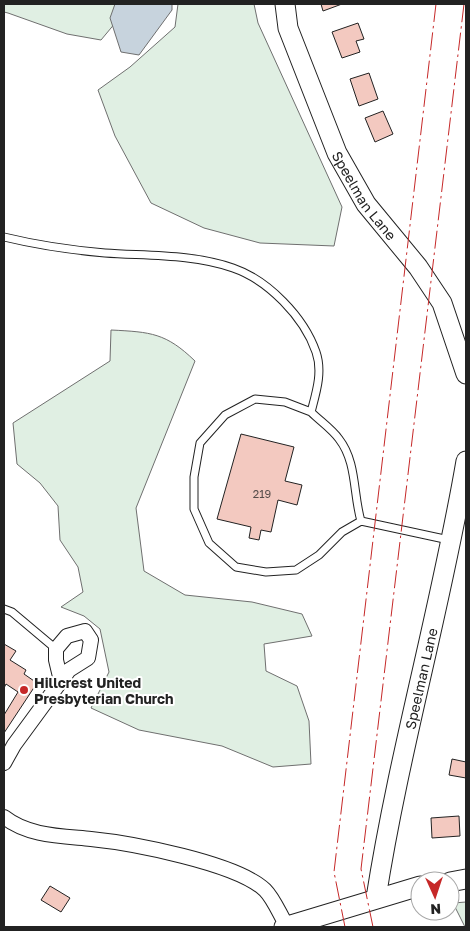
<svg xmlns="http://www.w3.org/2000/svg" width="470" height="931" font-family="'Golos Text',sans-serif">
  <rect width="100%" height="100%" fill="#fff"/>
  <!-- green -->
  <path fill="#e0efe3" stroke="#6f6f6f" d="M4 4H131L101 40 67 34 8 13 4 12Z
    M178 4H254L258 23 342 207 334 246 260 243 204 228 151 203 115 136 98 90 130 67 175 27Z
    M111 330C151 332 166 333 195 361L136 508 144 571 185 595 252 602 302 614 312 636 264 644 266 671 297 686 309 721 311 764 273 767 222 746 139 730 91 708 109 672 100 629 84 616 61 607 83 592 78 567 60 540 58 506 40 483 17 464 13 423 110 361Z
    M466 902V927H465L453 903Z"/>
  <!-- water -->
  <path fill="#c7d3dd" stroke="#6f6f6f" d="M115 4H172V10L139 55 121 52 110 18Z"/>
  <!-- building -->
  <path fill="#f3c9c0" stroke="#222" d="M321 4H342L323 11Z
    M358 23 364 39 356 41 360 52 342 58 332 32Z
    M369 73 378 99 359 106 350 79Z
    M383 111 393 134 375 142 365 118Z
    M241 434 294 447 285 481 302 485 297 505 278 500 271 532 261 530 259 540 249 538 251 527 217 519Z
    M4 644 16 651 10 660 26 670 24 674 37 683 4 733V715L18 692 6 684 4 688Z
    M452 759 466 762V778L449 775Z
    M459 816 460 836 432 838 431 818Z
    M50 886 70 898 61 912 41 900Z"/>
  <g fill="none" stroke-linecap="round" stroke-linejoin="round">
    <defs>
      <path id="lane" d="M4 237C37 245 71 250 105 253 147 256 193 254 233 268 268 280 304 317 316 352 323 372 316 393 311 412 320 421 332 429 339 439 357 462 353 494 361 521L449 540
        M311 412 285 402 255 399 225 415 200 443 194 477V509L209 543 236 567 266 572 296 570 319 555 342 532 361 521
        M4 609 12 612 56 649"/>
      <path id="street" d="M4 763 14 745 69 670 88 658 91 640 85 631 67 636 56 649V660L61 681
        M4 817C28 836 61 836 91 839 131 843 237 863 265 890 274 899 280 915 287 926"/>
      <g id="secondary">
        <path id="s1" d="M285 4 288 28 337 153 366 204 418 267 442 303 466 374"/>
        <path d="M450 882 466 879"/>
        <path id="s2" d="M376 898C399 751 441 608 466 461"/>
        <path d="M284 927 420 886"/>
      </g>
    </defs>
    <!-- lane casing -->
    <use href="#lane" stroke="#222" stroke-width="9"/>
    <!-- street casing -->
    <use href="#street" stroke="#222" stroke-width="16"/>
    <!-- secondary casing -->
    <use href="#secondary" stroke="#222" stroke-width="21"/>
    <!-- lane -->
    <use href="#lane" stroke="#fff" stroke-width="7"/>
    <!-- street -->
    <use href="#street" stroke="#fff" stroke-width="14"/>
    <!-- secondary -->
    <use href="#secondary" stroke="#fff" stroke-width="19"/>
    <!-- power -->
    <path stroke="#c62828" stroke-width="1" stroke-dasharray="18 4 2.5 4" stroke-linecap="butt" d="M345 927 334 872 436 4
      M373 927 361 869 464 4"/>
  </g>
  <!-- markers -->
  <circle fill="#c62828" stroke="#fff" stroke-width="2" cx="24" cy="690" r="5"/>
  <g text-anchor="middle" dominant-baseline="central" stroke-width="4" stroke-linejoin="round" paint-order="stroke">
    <!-- number labels -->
    <g font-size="11" fill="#564c4a">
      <text x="262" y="493">219</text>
    </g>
    <!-- street labels -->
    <g font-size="14" fill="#222" stroke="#fff">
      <text stroke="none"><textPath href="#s1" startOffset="209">Speelman Lane</textPath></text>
      <text stroke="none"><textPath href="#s2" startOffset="224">Speelman Lane</textPath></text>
    </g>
    <!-- poi labels -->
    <g font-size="14" font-weight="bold" fill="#222" stroke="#fff" text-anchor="start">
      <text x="34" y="682">Hillcrest United<tspan x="34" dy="16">Presbyterian Church</tspan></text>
    </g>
  </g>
  <!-- border -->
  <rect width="470" height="931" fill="none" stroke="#222222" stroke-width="10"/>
  <!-- north arrow -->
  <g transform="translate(435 896) rotate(177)"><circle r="24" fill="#ffffff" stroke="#a7a7a7"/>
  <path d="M0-4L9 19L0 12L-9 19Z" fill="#c62828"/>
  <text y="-8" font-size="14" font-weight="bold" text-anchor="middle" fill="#222222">N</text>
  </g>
</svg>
